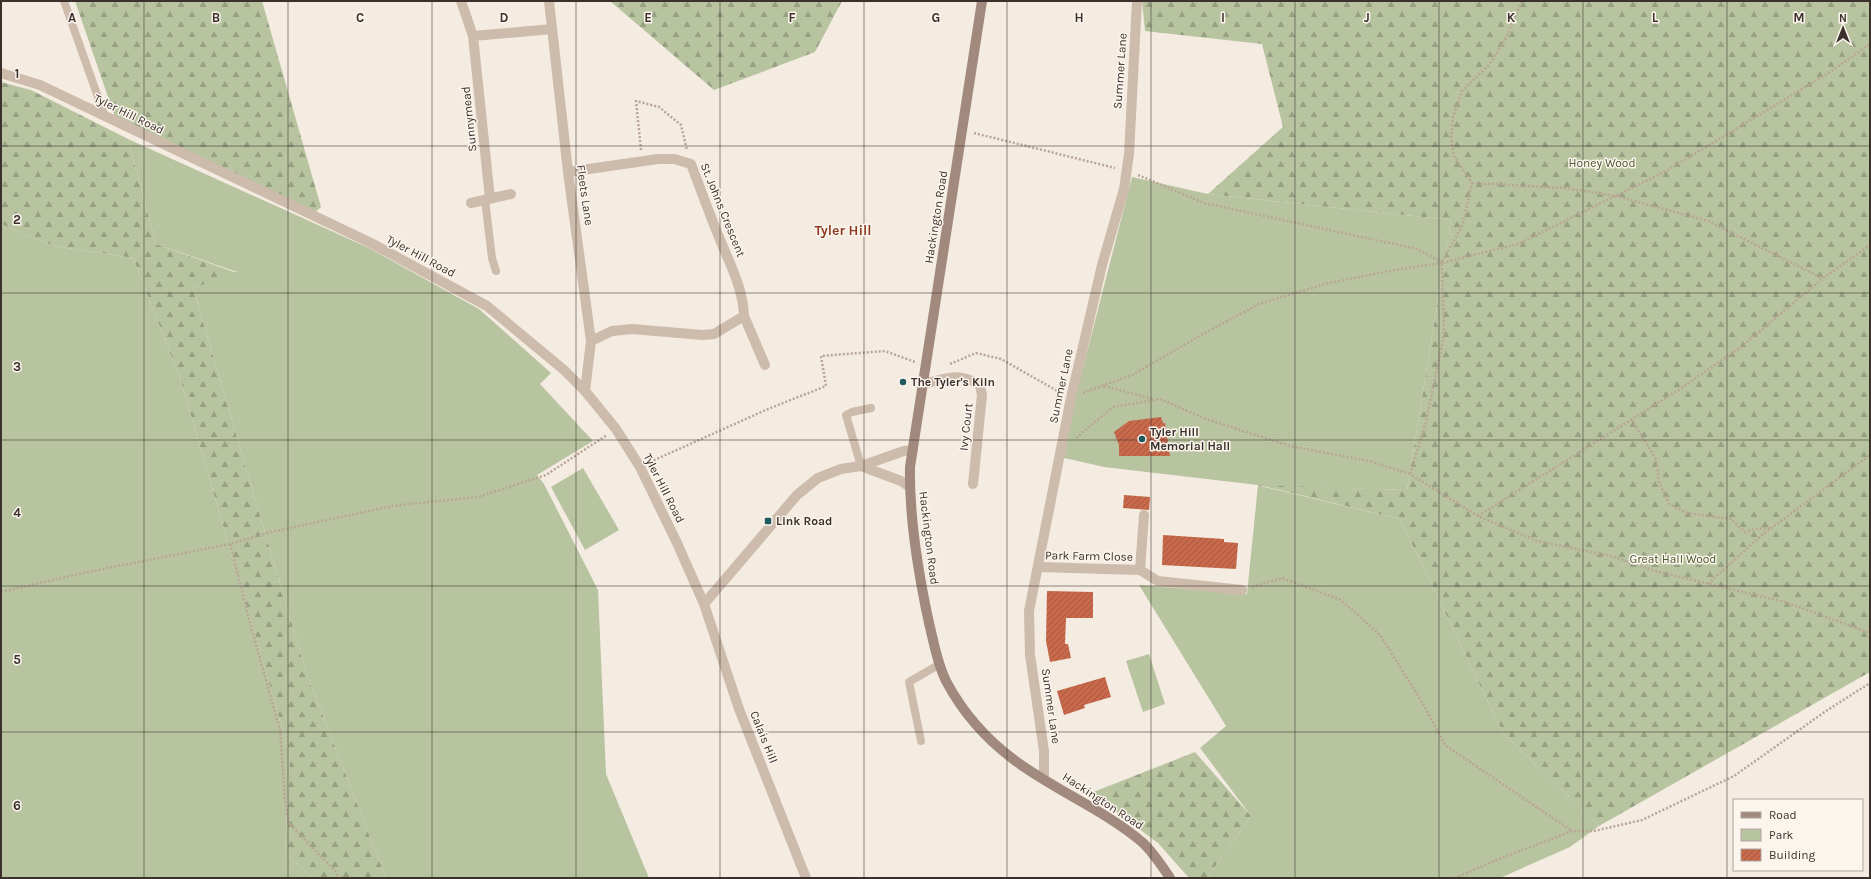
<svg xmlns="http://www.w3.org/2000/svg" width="1871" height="879" font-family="Karla,sans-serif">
  <defs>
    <pattern id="forest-firs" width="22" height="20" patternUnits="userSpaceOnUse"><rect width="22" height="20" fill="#b8c4a0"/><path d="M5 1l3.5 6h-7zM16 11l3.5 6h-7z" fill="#97a083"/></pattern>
    <pattern id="building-hatch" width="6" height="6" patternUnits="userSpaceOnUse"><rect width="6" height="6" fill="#c8694b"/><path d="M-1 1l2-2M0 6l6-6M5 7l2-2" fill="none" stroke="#a4573f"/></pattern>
  </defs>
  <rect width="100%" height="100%" fill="#f4ebe1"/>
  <!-- green -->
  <path fill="#b8c4a0" d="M128 139 369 248 479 309 551 373 540 384 593 441 537 475 544 484 598 590 606 774 649 878H386L307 675 193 288 237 272 156 244Z
    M1132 177 1208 194 1451 220 1407 490 1260 486 1400 519 1503 733 1599 826 1570 847 1500 878H1207L1251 816 1200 748 1226 726 1139 585 1247 594 1258 485 1104 467 1060 457Z
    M1 224 54 246 133 258 180 378 290 755 285 852 312 878H1Z
    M583 468 619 530 585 550 551 487Z
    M1149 654 1165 704 1143 712 1126 661Z"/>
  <!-- forest -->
  <path fill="url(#forest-firs)" d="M75 1H262L321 207 312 215 117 123Z
    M610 1H842L815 52 714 90Z
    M1142 1H1870V672L1599 826 1503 733 1400 519 1258 485 1407 490 1451 220 1208 194 1283 127 1262 44 1145 31Z
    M1 82 31 90 128 139 156 244 237 273 193 288 307 675 386 878H312L285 852 290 755 180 378 133 258 54 246 1 224Z
    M1195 752 1251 816 1207 878H1189L1158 843 1091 793Z"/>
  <!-- building -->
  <path fill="url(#building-hatch)" d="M1161 417 1163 423H1165L1170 456H1119V445L1114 432 1129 421Z
    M1124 495 1150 497 1149 510 1123 508Z
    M1163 535 1224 539V542L1238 543 1236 569 1162 565Z
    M1047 591 1093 592V618H1066L1065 644H1068L1071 658 1050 662 1046 641Z
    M1105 677 1111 697 1084 705 1085 708 1064 715 1057 691Z"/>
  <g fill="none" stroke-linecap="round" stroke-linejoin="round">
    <!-- path -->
    <path stroke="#b9a596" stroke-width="2.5" stroke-dasharray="2 2" stroke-linecap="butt" d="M974 133 1115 168
      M641 150 636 101 659 107 681 125 687 150
      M1138 175 1204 203 1417 249 1442 262
      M1472 183 1565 188 1616 196 1708 221 1822 278
      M1442 262 1462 226 1472 183 1454 156 1451 137 1453 117 1462 91 1489 65 1505 40 1522 1
      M950 364 976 353 1001 359 1061 393
      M1104 386 1153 399
      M1083 393 1132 375 1201 335 1259 304 1325 284 1394 270 1442 263
      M1632 420 1656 459 1659 482 1669 504 1687 513 1731 519 1745 532 1754 529 1771 528
      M1076 438 1113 407 1160 399 1206 419 1290 446 1369 461 1410 474 1478 516 1537 541 1611 556 1655 571 1785 602 1870 633
      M650 462 768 409 826 386 821 356 885 351 915 362
      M1410 474 1426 422 1444 335 1442 263 1518 244 1666 171 1827 74 1870 44
      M1478 516 1680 389 1741 347 1822 279 1870 245
      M230 544 248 615 280 730 285 800 289 823 336 872 338 878
      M1708 584 1762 535 1870 455
      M1252 587 1282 578 1341 600 1381 636 1422 702 1445 745 1572 831
      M1 592 83 573 230 544 271 532 392 506 478 497 546 475 607 435
      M1455 878 1494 861 1572 831H1594L1642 820 1734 776 1826 711 1870 683"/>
    <!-- lane -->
    <path stroke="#cdbbac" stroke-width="8" d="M64 1 105 117
      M485 200 492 258 496 271
      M861 466 846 415 852 412 871 408
      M921 741 909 682 940 664"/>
    <!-- street -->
    <path stroke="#cdbbac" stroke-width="10" d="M461 1 473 36 490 199
      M549 1 568 172 591 341 585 391
      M473 36 552 29
      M1 73 40 85 371 243 487 306 564 370 585 391 616 429 640 467 677 543 704 604 739 709 806 878
      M568 172 658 159H674L691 164C701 190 710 216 721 242 731 266 743 289 744 316L714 334 702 335 632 329 612 331 591 341
      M471 203 511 194
      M744 316 765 365
      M924 384C947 378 959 372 980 385L982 395 973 484
      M861 466 901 481 910 487
      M1038 567 1140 570 1158 581 1242 590
      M1140 570 1144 515
      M704 604 797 495 818 478 841 469 861 466 904 451 913 450
      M1044 778V751L1030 655 1029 611 1071 398 1102 265 1124 189 1129 154 1137 1"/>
    <!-- secondary -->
    <path stroke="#a18a7d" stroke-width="10" d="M982 1 910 467C909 519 918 572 929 623 934 643 937 663 946 681 963 713 988 741 1017 762 1057 791 1104 810 1142 842 1153 852 1162 866 1170 878"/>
  </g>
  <!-- grid -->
  <path fill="none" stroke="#3b302b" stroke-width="1" stroke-opacity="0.55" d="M144 1V878M288 1V878M432 1V878M576 1V878M720 1V878M864 1V878M1007 1V878M1151 1V878M1295 1V878M1439 1V878M1583 1V878M1727 1V878M1 146H1870M1 293H1870M1 440H1870M1 586H1870M1 732H1870"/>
  <!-- markers -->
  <g fill="#1f5a5e" stroke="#fbf5ee" stroke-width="1.5">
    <circle cx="903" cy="382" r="4"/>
    <circle cx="1142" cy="439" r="4"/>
    <rect x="764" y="517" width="8" height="8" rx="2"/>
  </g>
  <g text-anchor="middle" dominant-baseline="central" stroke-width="3" stroke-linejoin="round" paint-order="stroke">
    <!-- street labels -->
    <g font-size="12" fill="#3b302b" stroke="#fbf5ee">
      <text transform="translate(1120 71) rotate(-86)">Summer Lane</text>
      <text transform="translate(129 114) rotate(26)">Tyler Hill Road</text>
      <text transform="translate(469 119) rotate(-96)">Sunnymead</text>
      <text transform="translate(585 195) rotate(82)">Fleets Lane</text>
      <text transform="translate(723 210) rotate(68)">St. Johns Crescent</text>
      <text transform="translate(936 217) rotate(-81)">Hackington Road</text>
      <text transform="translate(421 256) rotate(28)">Tyler Hill Road</text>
      <text transform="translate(1061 386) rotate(-78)">Summer Lane</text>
      <text transform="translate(966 427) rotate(-84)">Ivy Court</text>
      <text transform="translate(664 488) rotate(63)">Tyler Hill Road</text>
      <text transform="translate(929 538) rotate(83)">Hackington Road</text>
      <text transform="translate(1089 556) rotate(1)">Park Farm Close</text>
      <text transform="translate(1051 706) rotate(82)">Summer Lane</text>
      <text transform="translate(764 737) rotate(68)">Calais Hill</text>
      <text transform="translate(1103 801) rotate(33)">Hackington Road</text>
    </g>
    <!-- park labels -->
    <g font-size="12" fill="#4a5a2e" stroke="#fbf5ee">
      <text x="1602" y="163">Honey Wood</text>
      <text x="1673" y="559">Great Hall Wood</text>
    </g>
    <!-- poi labels -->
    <g font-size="12" font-weight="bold" fill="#3b302b" stroke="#fbf5ee" text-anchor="start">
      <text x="911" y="382">The Tyler's Kiln</text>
      <text x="1150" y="432">Tyler Hill<tspan x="1150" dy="14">Memorial Hall</tspan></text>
      <text x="776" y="521">Link Road</text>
    </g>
    <!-- quarter labels -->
    <g font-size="14" font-weight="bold" fill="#8c3b22" stroke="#fbf5ee">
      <text x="843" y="230">Tyler Hill</text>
    </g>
  </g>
  <g font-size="13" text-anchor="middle" font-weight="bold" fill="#3b302b" stroke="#fbf5ee" stroke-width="3" stroke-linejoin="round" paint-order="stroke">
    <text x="72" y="22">A</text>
    <text x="216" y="22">B</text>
    <text x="360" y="22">C</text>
    <text x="504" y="22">D</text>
    <text x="648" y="22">E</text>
    <text x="792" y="22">F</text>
    <text x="936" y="22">G</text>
    <text x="1079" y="22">H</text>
    <text x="1223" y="22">I</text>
    <text x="1367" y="22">J</text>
    <text x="1511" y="22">K</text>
    <text x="1655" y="22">L</text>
    <text x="1799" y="22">M</text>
    <text x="17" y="78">1</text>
    <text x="17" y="224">2</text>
    <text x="17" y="371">3</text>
    <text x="17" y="517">4</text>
    <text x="17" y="664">5</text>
    <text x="17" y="810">6</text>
  </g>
  <!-- border -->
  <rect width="1871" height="879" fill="none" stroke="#3b302b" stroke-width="4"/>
  <!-- legend -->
  <rect x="1733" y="799" width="130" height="72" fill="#fbf5ee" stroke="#aea6a0"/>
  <rect x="1741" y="812" width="20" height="6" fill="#a18a7d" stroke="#aea6a0"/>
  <text x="1769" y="819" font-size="12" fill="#3b302b">Road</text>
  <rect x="1741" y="829" width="20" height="12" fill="#b8c4a0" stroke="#aea6a0"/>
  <text x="1769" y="839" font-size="12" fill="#3b302b">Park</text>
  <rect x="1741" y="849" width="20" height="12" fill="url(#building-hatch)" stroke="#aea6a0"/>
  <text x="1769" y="859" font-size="12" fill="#3b302b">Building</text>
  <!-- north arrow -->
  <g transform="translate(1843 28)" stroke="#fbf5ee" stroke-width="3" paint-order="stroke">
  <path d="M0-3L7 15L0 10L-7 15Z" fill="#3b302b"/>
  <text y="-6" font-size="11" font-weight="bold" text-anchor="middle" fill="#3b302b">N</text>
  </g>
</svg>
